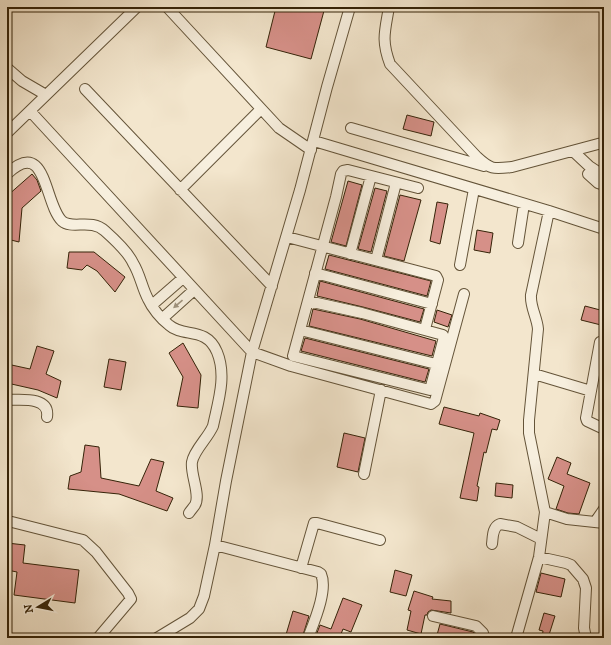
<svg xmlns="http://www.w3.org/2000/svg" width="611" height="645" font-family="'IM FELL DW Pica',serif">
  <rect width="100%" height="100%" fill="#f3e6cd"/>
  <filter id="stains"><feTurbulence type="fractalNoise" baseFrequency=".005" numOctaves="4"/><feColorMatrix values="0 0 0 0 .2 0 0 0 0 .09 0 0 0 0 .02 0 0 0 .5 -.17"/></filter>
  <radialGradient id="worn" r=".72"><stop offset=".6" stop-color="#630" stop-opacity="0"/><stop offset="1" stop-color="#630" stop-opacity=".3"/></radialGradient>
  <!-- building -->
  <path fill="#d69088" stroke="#352308" d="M276 7H325L311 59 266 47Z
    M407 115 434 122 431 136 403 129Z
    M32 174 37 180 41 191 22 208 19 242 7 239V196Z
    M348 181 362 185 346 246 331 242Z
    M375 188 387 191 371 252 358 249Z
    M400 195 421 200 404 261 384 256Z
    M437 202 448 204 440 244 430 241Z
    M477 230 493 233 490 253 474 250Z
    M69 252H94L125 277 115 292 97 271 87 265 82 270 67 268Z
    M329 255 431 281 427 296 325 269Z
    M320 281 424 309 420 322 363 307 317 296Z
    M585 306 604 311 601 325 581 320Z
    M313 309 360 319 436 341 432 356 309 326Z
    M437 310 452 315 448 327 434 322Z
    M305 338 429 369 425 382 301 351Z
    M183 343 201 375 198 408 177 406 183 377 169 353Z
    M37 346 54 351 46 374 61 381 57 398 38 390 7 383V364L30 369Z
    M109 359 126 362 121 390 104 387Z
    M444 407 479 416 480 413 500 420 497 430 492 429 486 453 484 452 477 486 479 487 477 501 460 498 474 433 439 424Z
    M344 433 365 438 358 472 337 467Z
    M85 445 99 447 101 478 139 486 151 459 164 462 156 491 173 498 167 511 119 494 68 489 70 476 81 472Z
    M557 457 571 463 567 474 590 483 579 514 568 513 556 509 564 486 548 479Z
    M496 483 513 485 512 498 495 496Z
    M7 543 25 545 23 563 79 570 75 603 14 595 17 572 7 570Z
    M395 570 412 575 406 596 390 592Z
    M541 573 565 579 561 597 536 592Z
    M414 591 433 597 432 599 451 601V613L431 610 428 612 427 615H425L421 634 407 630 411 611 408 610Z
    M343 598 362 605 351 632 343 629 341 634 351 638H315L320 625 331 629Z
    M293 611 309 616 302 638H285Z
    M544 613 555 616 548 638H542L543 631 539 630Z
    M440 624 473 632 476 635 475 638H445L437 635Z"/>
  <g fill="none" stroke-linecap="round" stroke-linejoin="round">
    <defs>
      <path id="minor" d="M167 7 279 128 311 150
        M389 7C385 31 381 40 390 64L477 157C491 170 494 169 512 167L598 144 604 143
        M7 68 22 81 46 95
        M85 89 272 286
        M30 111 252 352 291 366 431 404 435 401 464 294
        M351 128 484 166
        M7 133 137 7
        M314 141 549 211 604 229
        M573 151 589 166 604 176
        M7 174C47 136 44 204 62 221 72 230 91 218 105 231 114 239 128 252 133 263 140 274 142 288 148 299 152 308 161 319 169 325 183 338 206 326 217 352 227 376 218 402 213 426 208 438 194 450 192 462 190 474 201 495 195 505 193 508 191 510 189 513
        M588 174 598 183 604 185
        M180 190 261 109
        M549 211 531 295C530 307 537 317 538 329L529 420V433L545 512 567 519 604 523
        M287 237 436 276 438 280 425 329
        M518 243 524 204
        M350 254 371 176
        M376 260 396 183
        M460 265 474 189
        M315 273 432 304
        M308 301 362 313 443 335 444 337 430 390 293 356 336 197 341 174 343 171 348 170 418 188
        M152 305 183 278
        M163 318 194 290
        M300 330 436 364
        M600 342 586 418 587 421 604 429
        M534 374 591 391
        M7 400C20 400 50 396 47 417
        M364 474 381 390
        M8 521 83 540 96 552 128 593 131 599 98 638
        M595 522 604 509
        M492 544C493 537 492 527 500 524L517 527 541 539
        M215 545 318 572 321 574C328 590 314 622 308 638
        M539 557 566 563 571 565 583 579 586 588 584 628 586 638
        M301 568 314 523H317L380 540
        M433 616 476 626 483 633 484 638
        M157 638 190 618 199 609 204 596 215 545 226 481 252 352 300 190 327 87 350 7
        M516 638 539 557 545 512"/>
    </defs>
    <!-- minor casing -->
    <use href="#minor" stroke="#645439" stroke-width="12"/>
    <!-- minor -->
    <use href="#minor" stroke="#f7efde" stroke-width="10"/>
  </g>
  <!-- one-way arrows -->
  <defs><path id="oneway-solid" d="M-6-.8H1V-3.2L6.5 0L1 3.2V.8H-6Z"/></defs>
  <use fill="#a0937e" href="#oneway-solid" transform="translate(178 304) rotate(139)"/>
  <!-- margin -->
  <rect width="611" height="645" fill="none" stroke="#f3e6cd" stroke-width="24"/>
  <rect x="8" y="8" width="595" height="629" fill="none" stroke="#352308" stroke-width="2"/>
  <rect x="12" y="12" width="587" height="621" fill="none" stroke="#352308"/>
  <!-- north arrow -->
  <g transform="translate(38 607) rotate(260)" stroke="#f7efde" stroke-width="3" paint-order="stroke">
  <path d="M0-3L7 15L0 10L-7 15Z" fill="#352308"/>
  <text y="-6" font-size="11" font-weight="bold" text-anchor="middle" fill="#352308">N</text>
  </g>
  <rect width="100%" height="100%" filter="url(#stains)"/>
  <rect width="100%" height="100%" fill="url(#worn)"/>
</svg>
